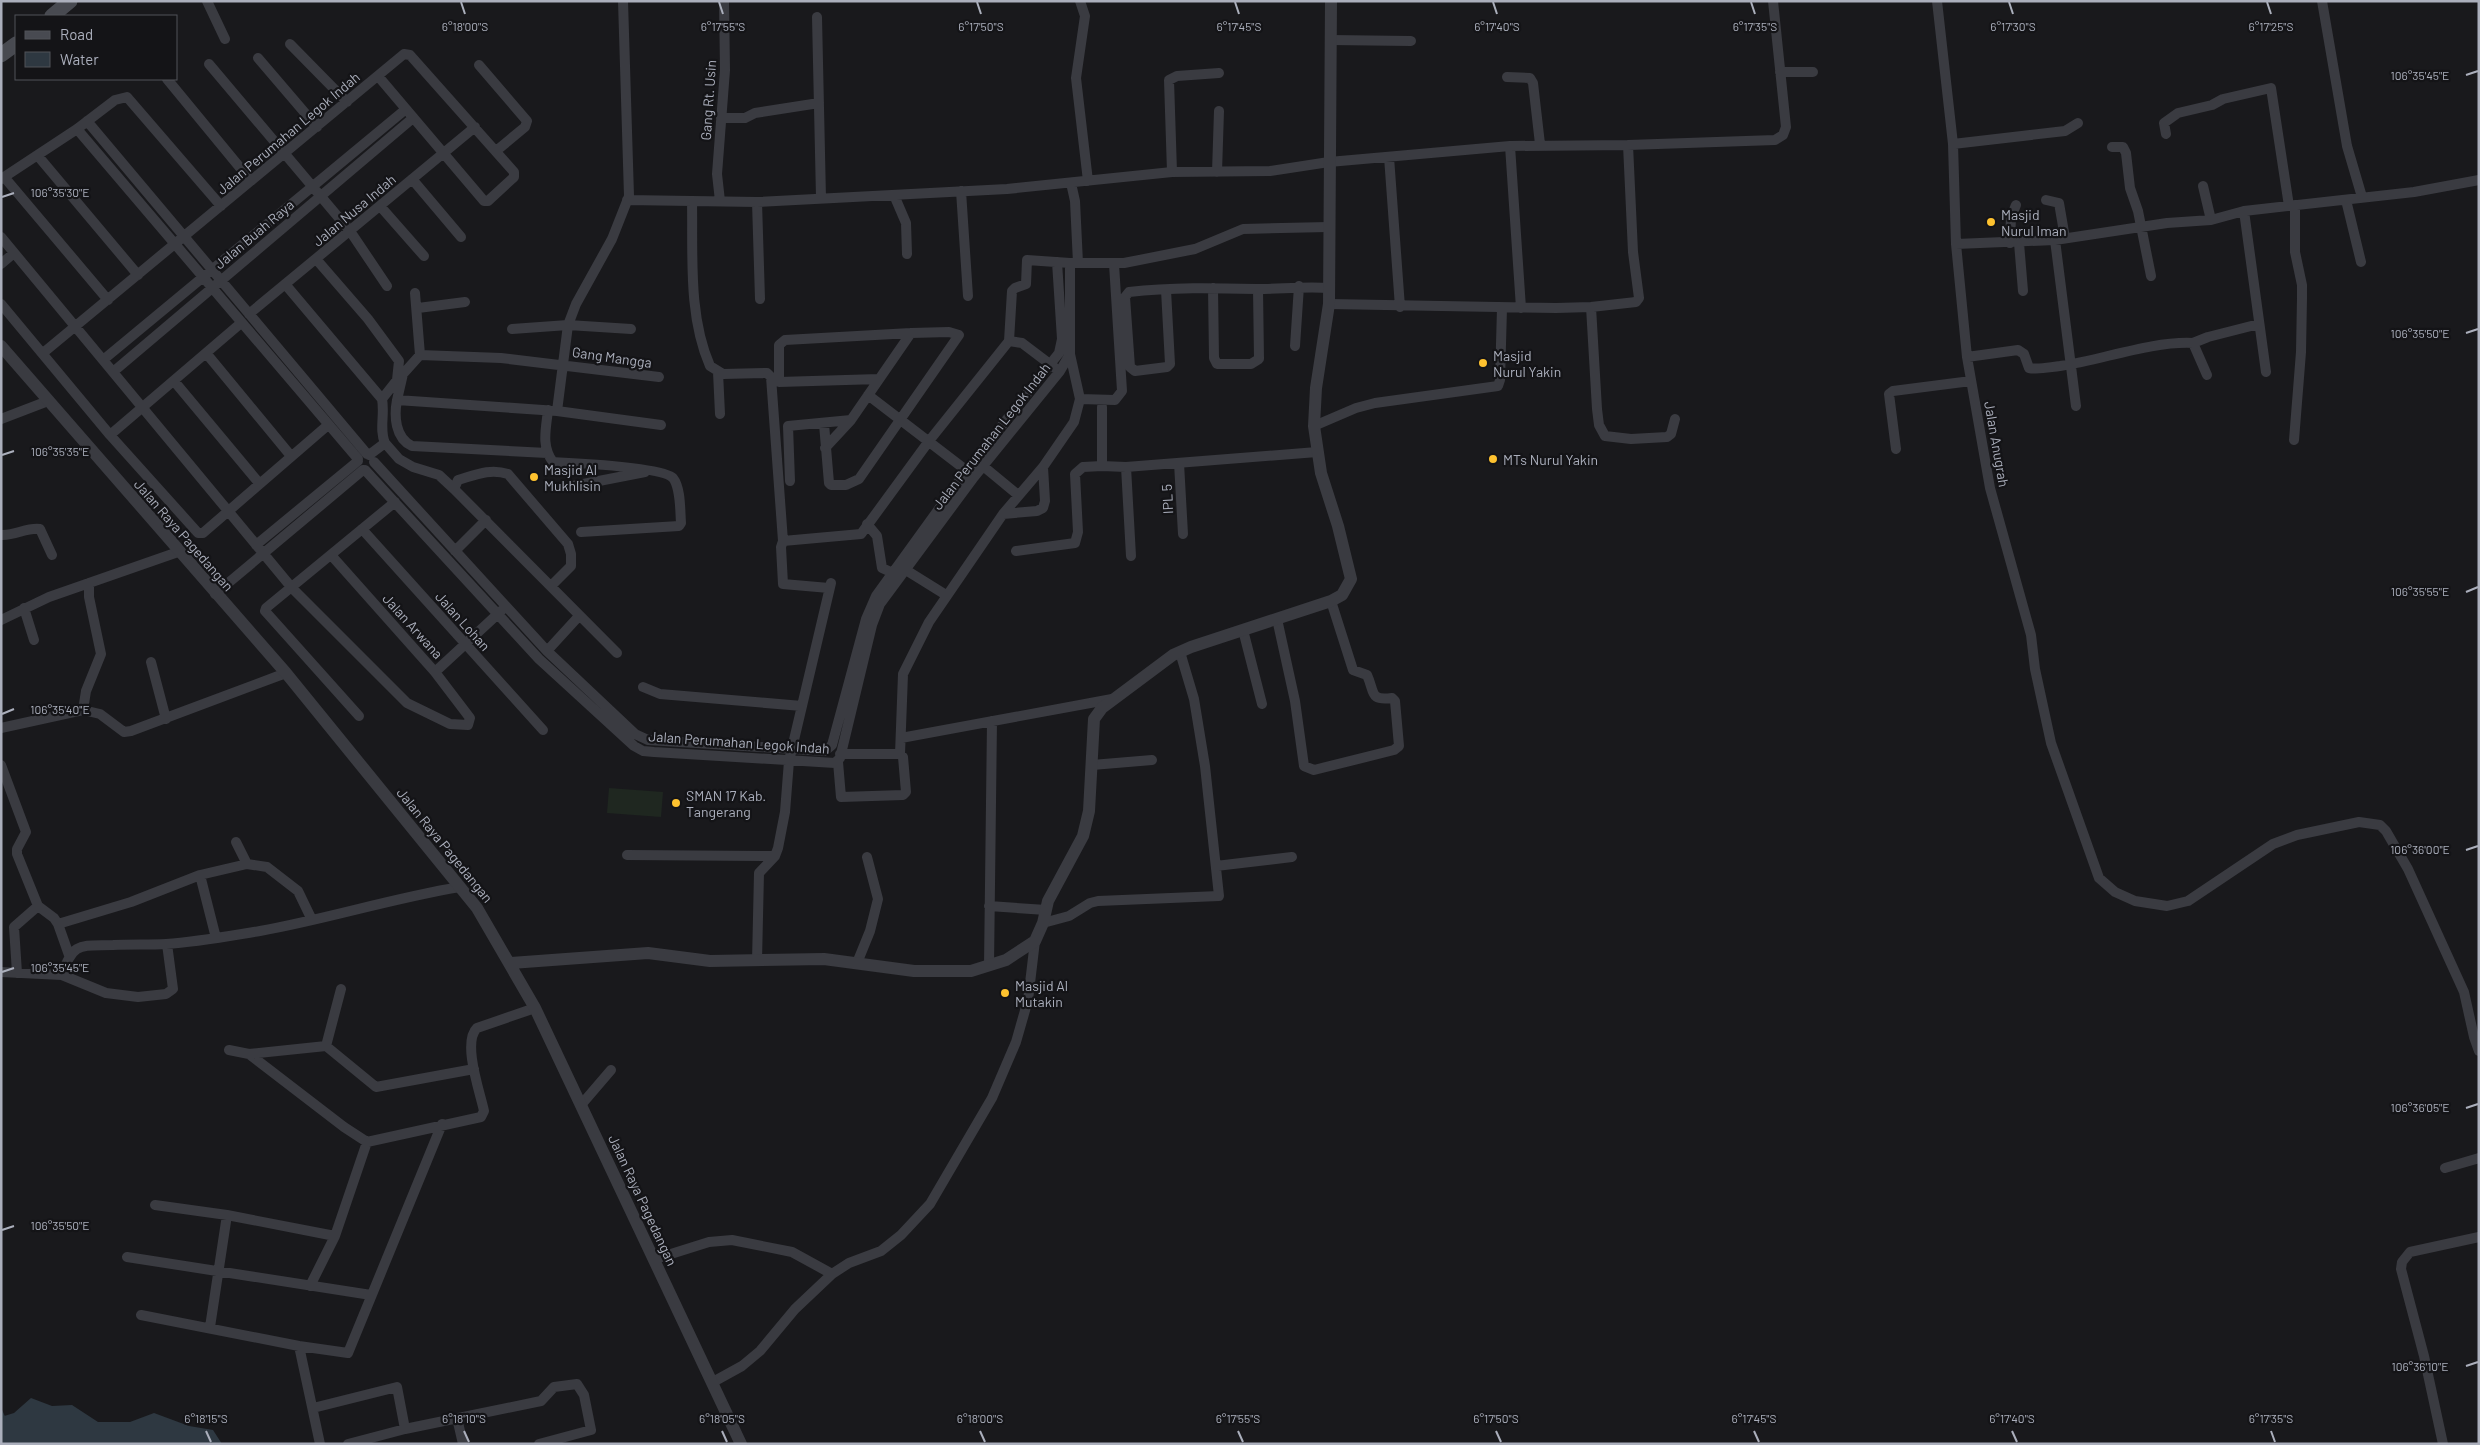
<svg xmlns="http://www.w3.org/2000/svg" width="2480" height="1445" font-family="Barlow,sans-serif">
  <rect width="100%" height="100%" fill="#19191c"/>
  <!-- pitch -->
  <path fill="#1f2720" d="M609 788 663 792 661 817 607 813Z"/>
  <!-- water -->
  <path fill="#2e3841" d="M31 1398 52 1406 72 1405 98 1422H130L154 1413 189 1426 213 1430 222 1444H1V1417L14 1413Z"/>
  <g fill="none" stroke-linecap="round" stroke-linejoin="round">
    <!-- stream -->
    <path stroke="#2e3841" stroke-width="3" d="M1 1411 5 1420"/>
    <!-- minor -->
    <path stroke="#3a3b41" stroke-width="10" d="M207 1 225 39
      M1080 1 1085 16 1076 78 1088 181
      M1937 1 1953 144 1956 244 1967 357 1990 488 2031 635 2035 669 2051 743 2099 878 2115 892 2135 901 2167 906 2188 901 2273 844 2297 835 2359 822 2380 825 2386 831 2408 869 2464 992 2474 1037 2479 1051
      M2322 1 2347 146 2362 197
      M817 17 821 198
      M1330 40 1411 41
      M290 44 347 102
      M258 58 317 127
      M209 64 350 231 387 286
      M479 65 527 121 525 127 496 151
      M1780 72H1813
      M1507 77 1530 78 1533 83 1540 144
      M167 79 251 181
      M721 118H745L755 113 819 103
      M87 121 367 454
      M77 129 358 459
      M2166 134 2164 123 2178 113 2212 105 2223 99 2271 88 2289 206
      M1953 144 2065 131 2078 123
      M1510 146 1521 308
      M2112 147H2123L2126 153 2130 188 2138 211 2151 276
      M38 156 138 275
      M1389 157 1400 307
      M1172 172 1169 80 1177 76 1219 73
      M1217 172 1219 111
      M5 178 108 300
      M1 179 77 129 115 100 127 97 221 206
      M412 179 461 237
      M1071 183 1075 201 1078 263
      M2203 186 2211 220
      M961 191 968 296
      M894 195 906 223 907 254
      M627 200 757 202 1007 189 1172 172 1270 171 1329 162 1510 146 1628 145 1775 140 1783 135 1786 127 1773 1
      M2046 200 2059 203 2065 238
      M2346 200 2361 262
      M692 201C693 255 688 316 710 366L723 374 767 373 771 377 783 541 781 547 783 584 829 588
      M720 201 717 174 725 70 724 1
      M757 202 760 299
      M380 206 424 256
      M2244 211 2266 372
      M1 237 292 588 407 703 450 724 468 725 470 718 435 672 331 555
      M2055 240 2076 406
      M2010 243 2011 217 2016 205
      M2019 243 2023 291
      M1956 244 2055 240 2167 223 2211 220 2244 211 2414 192 2479 180
      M316 259 368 319 399 361 397 380 382 399
      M1 264 14 253
      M285 284 382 399C385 414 379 430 385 443L369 455
      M1213 288 1214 358 1217 364H1251L1259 359 1258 289
      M1166 290 1170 364 1167 367 1135 371 1130 367 1125 297 1129 292C1172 287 1214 288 1257 289 1281 289 1305 286 1330 288
      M415 293 420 355 403 374 397 400 557 411 661 425
      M1 304 110 435 198 533H203L328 425
      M1329 304 1556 308 1591 307 1636 302 1639 298 1633 252 1628 145
      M1591 307 1597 409 1599 425 1605 436 1631 439 1667 437 1671 434 1675 419
      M418 308 465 302
      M249 314 475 127
      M512 329 568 325 631 329
      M1009 341 1022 343 1055 368
      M2193 343 2208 337 2259 324
      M1295 346 1299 286
      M43 353 404 54 410 55 514 172V177L488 201H484L378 76
      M206 353 291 456
      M420 355 501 358 659 377
      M1967 357 2018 350 2024 354 2029 368C2039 370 2050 367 2060 366 2102 360 2151 341 2193 343L2207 375
      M103 360 406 109
      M113 372 413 118
      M718 372 720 414
      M174 381 259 483
      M868 395 971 474
      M1080 399 1115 400 1122 391 1114 264
      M397 400C394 416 395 438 412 446L547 453
      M1102 407V466L1126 467 1131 556
      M548 410C546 429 541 446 553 462 573 463 663 467 673 478 681 488 680 511 681 523L679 526 581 532
      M557 411 568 325 576 304 612 239 629 196 623 1
      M1 419 48 401
      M824 424 829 483 831 485H846L859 479 959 335 949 332 911 333 785 340 779 345V382L879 379
      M1314 426 1356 408 1375 403 1498 386 1500 380 1502 308
      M110 435 241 323
      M2294 440 2301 352 2302 298V285L2295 252V205
      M385 443 399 459 413 467 439 475 454 489
      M825 448 851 420 911 333
      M1896 449 1889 394 1893 391 1971 381
      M374 462 547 651 635 734 648 740 825 751 832 745 866 619 876 596 967 470 1059 353 1062 339 1057 262
      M1179 463 1183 534
      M983 466 1018 495
      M1126 467 1317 452
      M365 470 539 659 634 746 643 751 654 752 835 763 840 758 872 625 880 604 974 477 1060 371 1070 354V263
      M790 481 788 426 851 420
      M568 487 645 472
      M1003 514 1037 511 1043 508 1045 501 1043 467
      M867 524 877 536 882 568 893 573
      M362 529 543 730
      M1 535C15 536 27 527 40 529L52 555
      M783 541 861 534 929 441 1009 341 1012 291 1015 288 1026 284 1027 260 1070 263H1124L1195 249 1243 229 1328 227
      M256 545 358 461
      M455 551 486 520
      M1016 551 1075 543 1078 532 1075 474 1083 467 1102 466
      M901 567 946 595
      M552 585 571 566V554L568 544 508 474C490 468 475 475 458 480L454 489 617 653
      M215 594 363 470
      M24 608 34 640
      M1277 619 1295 701 1304 766 1314 770 1394 750 1399 746 1395 701 1392 698C1369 701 1375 692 1367 675L1353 670 1331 601
      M1 620 49 597 178 552
      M1243 630 1262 704
      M547 651 579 616
      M151 662 166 719
      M435 672 501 611
      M643 687 660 694 802 706
      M83 710 86 691 101 654 89 597V583
      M359 716 265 611 266 608 395 502
      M1 728 83 710 100 714 124 732 131 731 286 673
      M901 738 1112 699
      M840 754H900
      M838 762 841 797 903 795 906 792 903 757 900 754 903 674 929 622 1003 514 1043 467 1074 422 1080 399 1070 354 1068 352
      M1 765 26 832 17 849V854L38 906 54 918 58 924 69 955
      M1092 765 1152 760
      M236 842 247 864
      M627 855 775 856
      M1216 866 1292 857
      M200 875 216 938
      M989 906 1046 910
      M1043 923 1069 916 1090 903 1098 901 1219 896 1205 766 1194 699 1180 652
      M58 924 131 902 200 875 247 864 267 867 298 891 312 920
      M757 961 759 873 775 856 778 848 785 812 789 761 831 583
      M857 963 870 931 878 899 867 857
      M989 966 992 721
      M1 972 62 975 106 993 138 997 166 994 173 989 167 944
      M17 973 14 927 38 906
      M62 975C73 941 81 946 113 945 131 944 149 945 166 944 197 942 229 936 260 931 327 919 393 898 460 887
      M326 1046 341 989
      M229 1050 249 1054 326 1046 376 1087 474 1069
      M249 1054 344 1127 367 1142 481 1117 484 1111C480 1092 462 1042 477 1028L535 1008
      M581 1105 611 1070
      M2445 1168 2479 1158
      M155 1205 227 1215 335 1236
      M127 1257 371 1295
      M655 1259 709 1242 732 1240 792 1252 832 1274
      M310 1286 335 1236 367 1142
      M141 1315 299 1346 348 1353 442 1124
      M210 1327 227 1215
      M299 1346 320 1444
      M713 1382 742 1366 760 1351 795 1309 832 1274 849 1263 881 1251 901 1235 930 1204 992 1098 1016 1042 1028 1000 1035 941
      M313 1408 397 1387 405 1429
      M457 1418 463 1444
      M348 1444 405 1429 541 1401 554 1387 577 1384 584 1395 591 1430 539 1444
      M2443 1444 2424 1356 2401 1269 2402 1262 2410 1252 2479 1237"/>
    <!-- tertiary -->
    <path stroke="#3a3b41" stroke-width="12" d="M1 346 286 673 477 908 535 1008 741 1444
      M511 963 648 953 710 961 824 959 914 971H971L1006 960 1035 941 1043 923 1048 901 1083 836 1089 811 1094 719 1102 708 1173 655 1191 647 1331 601 1342 595 1351 579 1338 526 1321 473 1314 426 1316 388 1329 304 1331 1"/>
    <!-- secondary -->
    <path stroke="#484a51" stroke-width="15" d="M52 16 70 1
      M1 55 16 44"/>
  </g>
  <!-- ticks -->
  <path fill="none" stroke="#abafbc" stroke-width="2" d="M461 2 465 14M719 2 723 14M977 2 981 14M1235 2 1239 14M1493 2 1497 14M1751 2 1755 14M2009 2 2013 14M2267 2 2271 14M2466 75 2478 71M2 197 14 193M2466 333 2478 329M2 455 14 451M2466 592 2478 587M2 714 14 709M2466 850 2478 846M2 972 14 968M2466 1108 2478 1104M2 1230 14 1226M2466 1366 2478 1362M206 1431 211 1442M464 1431 469 1442M722 1431 727 1442M980 1431 985 1442M1238 1431 1243 1442M1496 1431 1501 1442M1754 1431 1759 1442M2012 1431 2017 1442M2271 1431 2275 1442"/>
  <!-- markers -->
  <g fill="#fec22f" stroke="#141417" stroke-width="2">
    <circle cx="1991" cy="222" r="5"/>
    <circle cx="1483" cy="363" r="5"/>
    <circle cx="1493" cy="459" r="5"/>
    <circle cx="534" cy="477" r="5"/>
    <circle cx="676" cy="803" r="5"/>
    <circle cx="1005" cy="993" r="5"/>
  </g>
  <g text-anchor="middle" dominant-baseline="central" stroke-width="4.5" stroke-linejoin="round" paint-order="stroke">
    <!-- street labels -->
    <g font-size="14" fill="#abafbc" stroke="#141417">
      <text transform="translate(708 100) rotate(-86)">Gang Rt. Usin</text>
      <text transform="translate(288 133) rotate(-40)">Jalan Perumahan Legok Indah</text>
      <text transform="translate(354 210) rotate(-40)">Jalan Nusa Indah</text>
      <text transform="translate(254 234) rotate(-40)">Jalan Buah Raya</text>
      <text transform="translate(612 357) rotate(8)">Gang Mangga</text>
      <text transform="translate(991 436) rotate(-52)">Jalan Perumahan Legok Indah</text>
      <text transform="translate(1997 444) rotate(80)">Jalan Anugrah</text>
      <text transform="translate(1167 499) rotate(-93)">IPL 5</text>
      <text transform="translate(184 535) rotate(49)">Jalan Raya Pagedangan</text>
      <text transform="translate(463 621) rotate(48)">Jalan Lohan</text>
      <text transform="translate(413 626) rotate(48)">Jalan Arwana</text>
      <text transform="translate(739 742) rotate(4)">Jalan Perumahan Legok Indah</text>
      <text transform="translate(445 845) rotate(51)">Jalan Raya Pagedangan</text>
      <text transform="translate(643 1200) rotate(65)">Jalan Raya Pagedangan</text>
    </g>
    <!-- poi labels -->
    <g font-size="14" fill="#abafbc" stroke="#141417" text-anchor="start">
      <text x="2001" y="214">Masjid<tspan x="2001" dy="16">Nurul Iman</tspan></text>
      <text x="1493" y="355">Masjid<tspan x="1493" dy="16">Nurul Yakin</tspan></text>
      <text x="1503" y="459">MTs Nurul Yakin</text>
      <text x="544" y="469">Masjid Al<tspan x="544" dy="16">Mukhlisin</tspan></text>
      <text x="686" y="795">SMAN 17 Kab.<tspan x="686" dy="16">Tangerang</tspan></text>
      <text x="1015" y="985">Masjid Al<tspan x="1015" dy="16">Mutakin</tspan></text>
    </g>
  </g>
  <g font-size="12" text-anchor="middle" fill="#abafbc" stroke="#141417" stroke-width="4.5" stroke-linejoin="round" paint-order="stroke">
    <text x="465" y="31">6°18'00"S</text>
    <text x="723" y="31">6°17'55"S</text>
    <text x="981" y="31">6°17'50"S</text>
    <text x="1239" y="31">6°17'45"S</text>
    <text x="1497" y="31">6°17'40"S</text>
    <text x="1755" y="31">6°17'35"S</text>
    <text x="2013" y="31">6°17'30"S</text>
    <text x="2271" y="31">6°17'25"S</text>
    <text x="2420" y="80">106°35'45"E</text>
    <text x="60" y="197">106°35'30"E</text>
    <text x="2420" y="338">106°35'50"E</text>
    <text x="60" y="456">106°35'35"E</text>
    <text x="2420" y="596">106°35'55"E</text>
    <text x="60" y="714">106°35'40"E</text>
    <text x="2420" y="854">106°36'00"E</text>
    <text x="60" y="972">106°35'45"E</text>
    <text x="2420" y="1112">106°36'05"E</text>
    <text x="60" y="1230">106°35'50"E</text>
    <text x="2420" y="1371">106°36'10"E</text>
    <text x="206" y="1423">6°18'15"S</text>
    <text x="464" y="1423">6°18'10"S</text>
    <text x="722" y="1423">6°18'05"S</text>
    <text x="980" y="1423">6°18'00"S</text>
    <text x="1238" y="1423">6°17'55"S</text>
    <text x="1496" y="1423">6°17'50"S</text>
    <text x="1754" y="1423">6°17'45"S</text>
    <text x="2012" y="1423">6°17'40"S</text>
    <text x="2271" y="1423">6°17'35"S</text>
  </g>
  <!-- border -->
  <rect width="2480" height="1445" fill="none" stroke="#abafbc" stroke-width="5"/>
  <!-- legend -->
  <rect x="15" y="15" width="162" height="65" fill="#141417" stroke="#505259"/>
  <rect x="25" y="31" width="25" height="8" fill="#484a51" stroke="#505259"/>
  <text x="60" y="40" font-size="15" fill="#abafbc">Road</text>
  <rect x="25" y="52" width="25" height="15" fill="#2e3841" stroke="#505259"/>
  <text x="60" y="65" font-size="15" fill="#abafbc">Water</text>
</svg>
